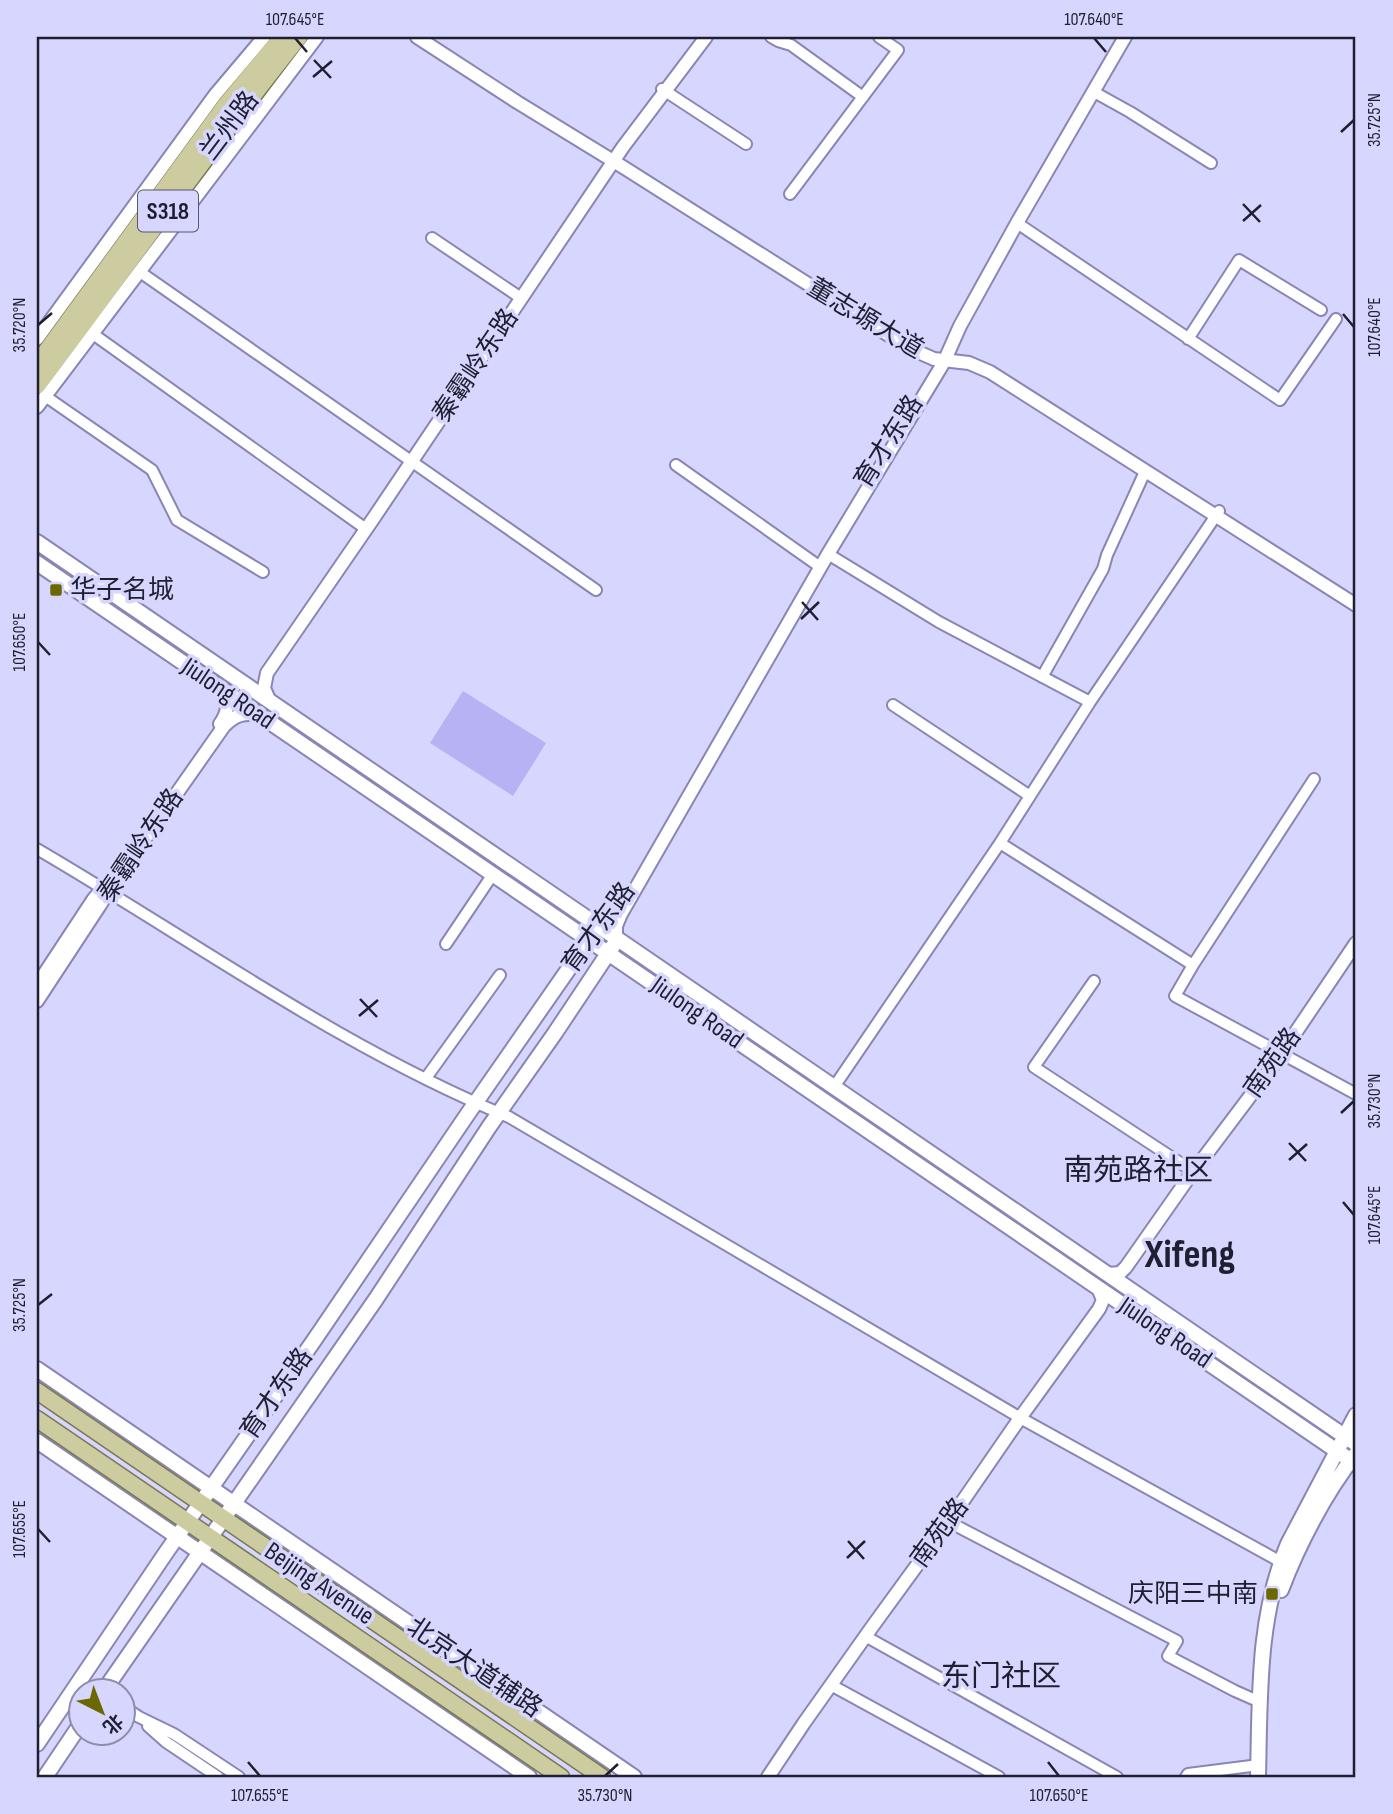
<svg xmlns="http://www.w3.org/2000/svg" width="1393" height="1814" font-family="'Sofia Sans Condensed','Noto Sans SC',sans-serif">
  <rect width="100%" height="100%" fill="#d7d6fe"/>
  <!-- garden -->
  <path fill="#b6b2f3" d="M463 691 546 743 513 796 430 743Z"/>
  <g fill="none" stroke-linecap="round" stroke-linejoin="round">
    <defs>
      <path id="minor" d="M771 37 778 41 791 45 863 97
        M662 89 746 144
        M1094 92 1130 112 1211 163
        M790 194 898 50 879 37
        M1017 223 1280 400 1336 319
        M432 238 521 298
        M140 272 596 590
        M93 334 366 529
        M1188 339 1239 260 1321 310
        M45 396 152 470 177 520 263 572
        M676 465 816 564
        M828 554 939 622 1090 702
        M1042 677 1103 569 1107 555 1143 476
        M893 705 1030 796
        M1314 779 1193 965 1175 996 1356 1094
        M1000 843 1193 965
        M37 849C193 940 341 1048 509 1117L1024 1420 1281 1562
        M446 944 493 874
        M1094 981 1034 1067 1197 1174
        M426 1078 500 975
        M834 1087 1000 843 1090 702 1219 511
        M949 1522 1177 1641 1168 1656 1235 1691 1260 1702
        M865 1636 1117 1777
        M831 1685 999 1777
        M122 1706 139 1717 174 1734 239 1777
        M148 1726 166 1742 218 1777
        M1186 1777 1188 1774 1259 1765"/>
      <path id="tertiary" d="M417 37 517 102 623 167 909 348 934 359 969 363 990 372 1356 605
        M37 339 215 95 264 37
        M37 407 317 37
        M270 702 264 688 267 673 373 519 623 147 706 37
        M220 724C229 711 229 703 221 689
        M616 938V926L621 914 828 554 944 362 960 326 1017 223 1125 37
        M37 985 93 900 104 887
        M37 1001 100 905 111 887 224 726C235 715 244 712 259 715
        M1108 1274 1120 1273 1126 1267 1187 1180 1275 1063 1356 943
        M768 1777 804 1723 872 1627 947 1524 1020 1418 1099 1309 1103 1300 1098 1288"/>
      <path id="secondary" d="M37 542 1356 1444
        M37 563 1356 1464
        M37 1369 634 1777
        M37 1441 529 1777
        M1281 1590C1298 1545 1325 1493 1355 1455
        M103 1692 376 1299 489 1127 555 1033 613 946
        M37 1744 165 1554 315 1339 467 1115 593 934
        M45 1777 80 1725
        M1258 1777C1260 1698 1257 1618 1288 1544L1356 1415"/>
      <path id="primary" d="M37 364 227 103 282 37
        M37 386C125 270 208 150 299 37
        M37 1391 602 1777
        M37 1419 561 1777"/>
    </defs>
    <!-- minor casing -->
    <use href="#minor" stroke="#8986b5" stroke-width="14"/>
    <!-- tertiary casing -->
    <use href="#tertiary" stroke="#8986b5" stroke-width="16"/>
    <!-- secondary casing -->
    <use href="#secondary" stroke="#8986b5" stroke-width="18"/>
    <!-- primary casing -->
    <use href="#primary" stroke="#7a7850" stroke-width="19"/>
    <!-- minor -->
    <use href="#minor" stroke="#fff" stroke-width="10"/>
    <!-- tertiary -->
    <use href="#tertiary" stroke="#fff" stroke-width="12"/>
    <!-- secondary -->
    <use href="#secondary" stroke="#fff" stroke-width="14"/>
    <!-- primary -->
    <use href="#primary" stroke="#cdcba0" stroke-width="16"/>
  </g>
  <!-- ticks -->
  <path fill="none" stroke="#201f31" stroke-width="2.5" d="M295 38 307 52M1094 38 1106 52M314 60 331 78M313 77 332 61M1341 132 1354 120M1243 204 1260 222M1243 221 1261 205M1343 314 1354 327M38 325 52 313M802 602 818 620M801 619 819 602M38 642 50 655M360 999 377 1017M359 1016 378 1000M1341 1113 1354 1101M1289 1143 1306 1161M1289 1160 1307 1144M1343 1202 1354 1215M38 1305 52 1294M38 1529 50 1542M848 1541 864 1559M847 1558 865 1541M248 1762 260 1776M1048 1762 1059 1776M605 1776 618 1764"/>
  <!-- markers -->
  <g fill="#6c6700" stroke="#d7d6fe" stroke-width="2.5">
    <rect x="49" y="583" width="14" height="14" rx="3.5"/>
    <rect x="1265" y="1587" width="14" height="14" rx="3.5"/>
  </g>
  <g text-anchor="middle" dominant-baseline="central" stroke-width="7" stroke-linejoin="round" paint-order="stroke">
    <!-- shield labels -->
    <rect fill="#d7d6fe" stroke="#57566e" stroke-width="2" x="138" y="190.5" width="60" height="41" rx="5"/>
    <g font-size="24" font-weight="bold" fill="#201f31">
      <text x="168" y="211">S318</text>
    </g>
    <!-- street labels -->
    <g font-size="26" fill="#201f31" stroke="#d7d6fe">
      <text transform="translate(230 126) rotate(-53)">兰州路</text>
      <text transform="translate(865 319) rotate(31)">董志塬大道</text>
      <text transform="translate(476 366) rotate(-56)">秦霸岭东路</text>
      <text transform="translate(889 442) rotate(-58)">育才东路</text>
      <text transform="translate(228 694) rotate(34)">Jiulong Road</text>
      <text transform="translate(141 846) rotate(-56)">秦霸岭东路</text>
      <text transform="translate(599 928) rotate(-54)">育才东路</text>
      <text transform="translate(697 1013) rotate(35)">Jiulong Road</text>
      <text transform="translate(1273 1063) rotate(-55)">南苑路</text>
      <text transform="translate(1165 1333) rotate(34)">Jiulong Road</text>
      <text transform="translate(277 1394) rotate(-55)">育才东路</text>
      <text transform="translate(940 1533) rotate(-54)">南苑路</text>
      <text transform="translate(319 1584) rotate(34)">Beijing Avenue</text>
      <text transform="translate(474 1668) rotate(34)">北京大道辅路</text>
    </g>
    <!-- poi labels -->
    <g font-size="26" fill="#201f31" stroke="#d7d6fe" text-anchor="start">
      <text x="70" y="590">华子名城</text>
      <text x="1258" y="1594" text-anchor="end">庆阳三中南</text>
    </g>
    <!-- quarter labels -->
    <g font-size="30" fill="#201f31" stroke="#d7d6fe">
      <text x="1138" y="1171">南苑路社区</text>
      <text x="1001" y="1677">东门社区</text>
    </g>
    <!-- town labels -->
    <g font-size="40" font-weight="bold" fill="#201f31" stroke="#d7d6fe">
      <text x="1190" y="1255">Xifeng</text>
    </g>
  </g>
  <!-- border -->
  <rect width="1393" height="1814" fill="none" stroke="#d7d6fe" stroke-width="77"/>
  <!-- north arrow -->
  <g transform="translate(102 1712) rotate(138)"><circle r="33" fill="#d7d6fe" stroke="#8e8dac" stroke-width="2"/>
  <path d="M0-5L12 26L0 18L-12 26Z" fill="#6c6700"/>
  <text y="-10" font-size="19" font-weight="bold" text-anchor="middle" fill="#201f31">北</text>
  </g>
  <rect x="38" y="38" width="1316" height="1738" fill="none" stroke="#201f31" stroke-width="2.5"/>
  <g font-size="18" text-anchor="middle" fill="#201f31">
    <text x="295" y="25">107.645°E</text>
    <text x="1094" y="25">107.640°E</text>
    <text transform="translate(1374 120) rotate(-90)" y="6">35.725°N</text>
    <text transform="translate(19 325) rotate(-90)" y="6">35.720°N</text>
    <text transform="translate(1374 327) rotate(-90)" y="6">107.640°E</text>
    <text transform="translate(19 642) rotate(-90)" y="6">107.650°E</text>
    <text transform="translate(1374 1101) rotate(-90)" y="6">35.730°N</text>
    <text transform="translate(1374 1215) rotate(-90)" y="6">107.645°E</text>
    <text transform="translate(19 1305) rotate(-90)" y="6">35.725°N</text>
    <text transform="translate(19 1529) rotate(-90)" y="6">107.655°E</text>
    <text x="260" y="1801">107.655°E</text>
    <text x="605" y="1801">35.730°N</text>
    <text x="1059" y="1801">107.650°E</text>
  </g>
</svg>
